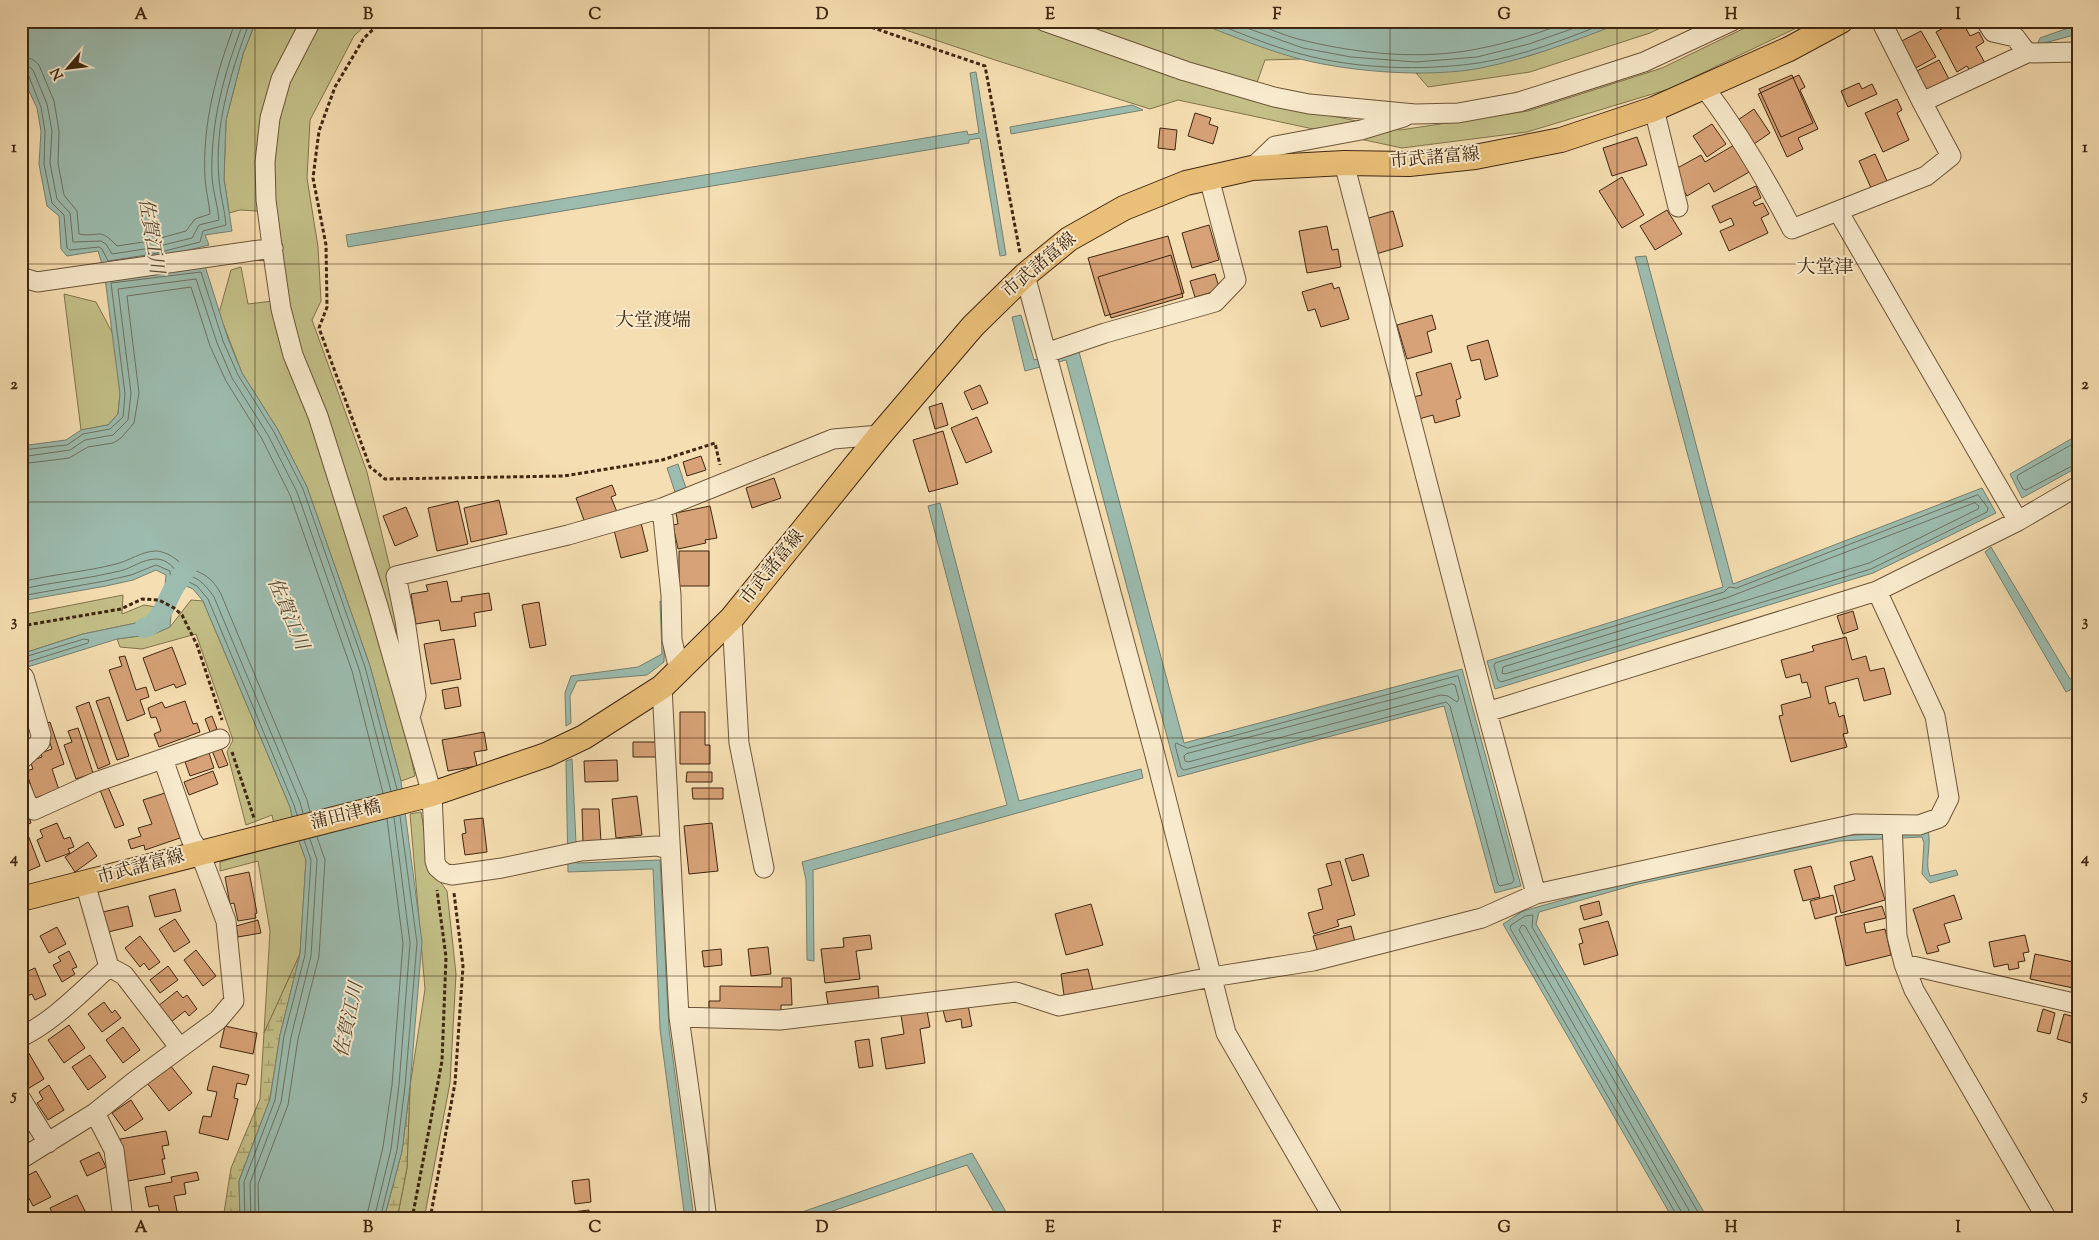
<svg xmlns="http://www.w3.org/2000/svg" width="2099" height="1240" font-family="'Sorts Mill Goudy','Noto Serif JP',serif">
  <defs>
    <pattern id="wetland-marsh" width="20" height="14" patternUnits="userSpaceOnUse" patternTransform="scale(1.25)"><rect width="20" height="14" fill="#c3bf87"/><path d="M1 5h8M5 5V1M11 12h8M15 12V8" fill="none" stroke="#a09b6d"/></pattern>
  </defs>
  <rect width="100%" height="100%" fill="#f5deb1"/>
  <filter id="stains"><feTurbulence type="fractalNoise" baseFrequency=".004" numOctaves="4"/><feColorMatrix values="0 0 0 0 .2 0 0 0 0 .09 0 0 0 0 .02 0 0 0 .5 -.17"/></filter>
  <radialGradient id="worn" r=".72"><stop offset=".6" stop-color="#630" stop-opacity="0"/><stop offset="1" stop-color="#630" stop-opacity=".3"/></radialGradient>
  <!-- grass -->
  <path fill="#c3bf87" stroke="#82734c" d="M256 21H370L354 36 310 120 307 178 318 247 321 301 312 320 367 472 391 572 412 695 402 715 415 776 401 781 370 666 307 487 278 430 242 373 219 313 231 270 241 267 248 304 273 301 288 292 274 212 240 210 229 213 224 179 226 120 243 54Z
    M879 21H1193L1300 59 1265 60 1251 99 1400 130 1528 111 1662 68 1759 21H1811L1669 89 1527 132 1402 148 1178 100 1150 109 995 60Z
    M1625 21H1675L1650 33 1530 72 1428 87 1416 73 1479 68 1532 55Z
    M64 294 96 302 114 336 120 394 118 414 108 425 81 430Z
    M123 595 122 614 144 605 156 607 141 622 83 634 21 654V615Z
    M191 600 203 601 290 807 296 833 306 860 300 954 264 1033 270 931 258 861 220 871V862L278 844 272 815 246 825 227 752 233 740 196 634 142 649 120 647 117 639 154 634 170 627Z
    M421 812 431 869 447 891 456 974 450 1083 424 1219H397L407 1168 410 1086 425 989 410 814Z"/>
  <!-- wetland -->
  <path fill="url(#wetland-marsh)" stroke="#82734c" d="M300 954 280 1035 270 1099 239 1181 240 1219H223L231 1168 260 1099 264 1033Z
    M410 1086 407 1168 397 1219H384L402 1151Z"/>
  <!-- water -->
  <path fill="#9cbcaf" stroke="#778070" d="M21 21H256L243 54 226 120 224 179 232 231 205 235 209 245 153 259 103 267 98 251 67 256 61 249 59 216 47 206 39 164 41 131 37 108 21 74Z
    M1193 21H1625C1578 40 1530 58 1481 68 1429 78 1351 72 1300 59 1265 50 1228 34 1193 21Z
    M2074 26H2078V34L2037 45 2040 38Z
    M976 72 1006 255 1000 256 980 138 969 140V143L348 247 346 235 967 131 968 135 979 133 970 73Z
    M1132 105 1143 110 1011 134 1010 127Z
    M1646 256 1733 584 1982 488 1996 513 1873 573 1495 689 1487 661 1723 587 1635 257Z
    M205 266 228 339 242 373 278 430 307 487 370 666 401 781 422 942 410 1086 402 1151 384 1219H240L239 1181 270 1099 280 1035 300 954 306 860 296 833 290 807 203 601 193 589 186 586 181 593 165 586 166 575 156 570 133 580 106 586 21 601V446L66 440 81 430 108 425 118 414 120 394 105 278Z
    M1021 315 1034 360 1078 348 1184 743 1462 669 1521 886 1495 893 1444 706 1178 777 1066 360 1025 371 1012 317Z
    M2078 435V467L2022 498 2010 474Z
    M678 464 686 488 675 492 667 468Z
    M940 503 1019 801 1141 769 1143 778 813 870 814 961 807 960 806 880 802 862 1007 805 928 506Z
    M1991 547 2070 679 2078 675V686L2066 692 1985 552Z
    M660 601 665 602 664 662 647 675 577 681 570 696 571 723 566 726 565 693 571 676 638 667 662 654Z
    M156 607 171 615 170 627 154 634 117 639 21 669V654L83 634 141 622Z
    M572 759 577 863 660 860 669 1029 694 1219H685L660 1029 653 869 568 872 566 761Z
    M1928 831C1932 845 1924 863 1930 876L1956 870 1958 875 1930 883 1922 874 1924 843 1922 837 1840 841 1638 884 1539 912 1536 924 1708 1219H1673L1503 924 1523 911 1634 880 1837 836Z
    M972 1153 1010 1219H998L967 1165 809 1219H782Z"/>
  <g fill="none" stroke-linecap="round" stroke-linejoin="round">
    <!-- shore -->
    <path stroke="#6e7260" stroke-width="1" d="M1208 21C1239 32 1269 46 1301 54 1355 69 1422 71 1478 63 1523 56 1569 38 1611 21
      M1227 21 1303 48 1351 57 1416 62 1477 57 1529 44 1594 21
      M1249 21C1268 28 1287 37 1306 41 1361 54 1422 60 1477 49 1510 43 1541 32 1572 21
      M21 57 32 59 39 65 54 101 59 131 58 163 64 195 77 211 79 234C101 238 98 226 117 246L150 241 186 231 195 219 210 214C209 202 206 191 205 179 202 125 216 72 236 21
      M21 64 27 65 33 70 47 104 52 131 50 163 57 199 70 213 73 242 101 241 106 244 112 254 151 248 192 238 199 225 219 220C218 206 213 192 212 178 210 123 224 73 244 21
      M21 70 28 74 41 107 45 131 44 164 52 203 64 215 67 248 70 250 99 247 102 249 108 261 153 254 200 242 203 231 226 225C225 210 220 195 219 179 214 125 231 71 250 21
      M2078 441 2018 475 2017 478 2023 489 2026 490 2078 463
      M21 450 67 445 83 434 110 429 123 417 125 394 111 283 201 272 223 341 238 375 274 432 303 489 365 667 397 789
      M21 457 70 450 85 440 113 435 128 420 131 393 118 289 196 279 217 343 232 378 268 435 297 492 359 669 391 791
      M21 464 69 458 88 447 113 443 121 438 134 423 139 393 127 296 191 287 210 346 226 381 262 439 290 495 352 671 383 793
      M1978 495 1988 508 1987 512 1871 569 1501 682 1498 680 1494 666 1495 663 1724 592 1729 587 1736 588Z
      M1975 503 1979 506 1978 509 1869 563 1505 674 1502 673 1503 667 1726 598Z
      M21 582C53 574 85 572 116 564 129 561 142 551 156 551 163 551 172 556 177 560 180 562 182 566 185 567 203 573 211 576 221 594L307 800 310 812
      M21 589C54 582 87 579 120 571 132 568 143 559 156 559 167 559 175 568 179 576 195 573 205 584 214 597L300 802 303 813
      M21 596 105 581 131 575 156 565 170 571 171 583 179 586 187 581 197 586 208 599 294 805 297 815
      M157 613 165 617V623L153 629 144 630V626Z
      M21 658 84 639 89 640 88 643 21 664
      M1458 676 1514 880 1512 883 1500 886 1498 884 1450 706 1446 702 1184 770 1181 768 1175 745 1176 743 1187 748Z
      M1452 684 1455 685 1459 699 1457 702 1448 696 1441 695 1188 762 1185 761 1184 756 1186 754Z
      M245 1219 244 1182 275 1100 284 1036 305 955 311 860 304 840
      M251 1219 250 1183 281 1102 291 1037 311 956 317 860 310 839
      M259 1219 258 1184 288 1105 298 1039 319 956 325 860 317 837
      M366 1219 383 1147 392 1085 403 943 387 819
      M374 1219 391 1149 399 1085 410 943 394 817
      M380 1219 397 1150 405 1086 417 943 400 816
      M1677 1219 1676 1214 1510 928 1511 925 1525 916 1533 915 1532 927 1702 1219
      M1683 1219 1681 1211 1519 930 1522 925 1525 926 1694 1219"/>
    <!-- canal -->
    <path stroke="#9cbcaf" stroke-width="20" d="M144 628C161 624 166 601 174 588 178 581 183 574 187 568"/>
  </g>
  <!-- building -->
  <path fill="#d7a277" stroke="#402711" d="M1947 21H1962L1970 36 1979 32 1984 42 1976 47 1985 63 1970 71 1967 66 1957 72 1936 32 1947 26 1945 22Z
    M2017 21H2031L2020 27Z
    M1921 31 1936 57 1912 70 1898 43Z
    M1939 60 1950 81 1924 94 1913 73Z
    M1792 75 1813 123 1781 137 1759 89Z
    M1799 75 1805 87 1800 90 1818 129 1798 138 1803 149 1787 157 1758 94Z
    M1859 83 1862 89 1872 84 1877 94 1848 107 1841 91Z
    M1897 99 1902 110 1897 113 1909 140 1883 152 1865 113Z
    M1754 109 1770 133 1751 146 1735 122Z
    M1195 113 1211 118 1209 124 1218 127 1213 144 1188 136Z
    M1712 124 1726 144 1707 157 1693 136Z
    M1160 128 1177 130 1175 150 1158 148Z
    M1637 137 1647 165 1612 176 1603 148Z
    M1736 144 1751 171 1714 192 1709 183 1687 196 1672 171 1701 155 1705 162Z
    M1875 154 1887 181 1871 188 1859 161Z
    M1622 177 1644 215 1622 228 1599 191Z
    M1756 186 1761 198 1753 202 1755 206 1763 203 1769 214 1761 218 1768 233 1729 251 1720 231 1734 225 1731 218 1720 223 1712 206Z
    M1667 210 1682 234 1655 250 1640 226Z
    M1393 211 1403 246 1376 254 1365 219Z
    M1209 225 1219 260 1192 268 1182 233Z
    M1327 226 1332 250 1338 249 1341 267 1307 273 1299 231Z
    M1168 236 1184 293 1105 316 1088 258Z
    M1171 255 1183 297 1111 318 1098 277Z
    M1215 274 1220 290 1195 297 1190 281Z
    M1332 283 1334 289 1339 287 1349 319 1321 327 1315 309 1308 311 1302 292Z
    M1432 315 1436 329 1427 332 1432 352 1407 359 1397 325Z
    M1488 340 1498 376 1485 380 1480 359 1471 361 1467 346Z
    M1451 363 1461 398 1456 400 1460 416 1435 423 1433 415 1419 419 1413 397 1422 395 1416 373Z
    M980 385 988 403 972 410 964 392Z
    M942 403 948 425 935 429 929 407Z
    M977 417 992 452 966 463 951 428Z
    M943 431 958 484 929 492 913 440Z
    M701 456 706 470 687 476 683 462Z
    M774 478 781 498 752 508 746 488Z
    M612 485 616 495 611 497 617 512 585 523 576 498Z
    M499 500 507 534 471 542 464 508Z
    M458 501 468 544 437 551 428 508Z
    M710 506 717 538 705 540 706 543 678 549 673 525 678 524 676 513Z
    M406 507 418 536 395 546 383 516Z
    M641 523 648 551 621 558 614 530Z
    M679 551H709V586H679Z
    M447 581 451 602 462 601 461 597 489 593 492 610 474 613 476 626 441 631 439 620 416 624 411 594 428 591 426 585Z
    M539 602 546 645 530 648 522 605Z
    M1853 611 1858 629 1843 634 1837 616Z
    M1846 637 1852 660 1866 656 1870 671 1884 668 1891 694 1864 701 1858 678 1825 687 1829 704 1835 702 1839 717 1844 715 1848 733 1843 734 1847 747 1791 762 1779 716 1783 715 1781 705 1811 697 1807 682 1802 683 1800 674 1786 678 1781 660 1814 651 1812 646Z
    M454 639 461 679 431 684 424 644Z
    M172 647 186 684 176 688 174 684 155 691 143 658Z
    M125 656 136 690 146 687 149 697 140 700 145 714 127 721 109 670 122 666 119 657Z
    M458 687 461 706 445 709 442 690Z
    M109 697 129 756 117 760 96 701Z
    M185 701 193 724 197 723 200 732 159 747 154 734 161 731 156 717 151 718 148 708 162 702 165 708Z
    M89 702 110 764 98 769 76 707Z
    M680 712H705V745H710V764H680Z
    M212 716 217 729 210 732 205 719Z
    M50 722 64 764 52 769 59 790 35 798 26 771 33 769 30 761 42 757 41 753 52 749 43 724Z
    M78 728 93 773 76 779 64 745 72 742 68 731Z
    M484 732 487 750 474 752 477 766 448 771 442 740Z
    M633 742H660V757H633Z
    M220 745 228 765 219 768 211 748Z
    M208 750 214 768 190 776 185 762 197 758 195 754Z
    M617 760 618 781 585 782 584 761Z
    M213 771 218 784 189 795 184 782Z
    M687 772H712V782H686Z
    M108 787 124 825 115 828 100 790Z
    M692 788H723V799H693Z
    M165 793 180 838 145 850 144 845 131 849 128 840 141 836 138 828 152 824 143 800Z
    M637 796 642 835 616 838 612 799Z
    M582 809H599L601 842 583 843Z
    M21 816 23 820 29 817 31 823 21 827 23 831 21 832Z
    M483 818 487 852 465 855 462 834 466 833 464 820Z
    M57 823 64 839 70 837 74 847 68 849 70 853 46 862 37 840 43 837 40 830Z
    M712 823 718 871 689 874 684 826Z
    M28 835 40 866 21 874V838Z
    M88 842 97 856 75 872 65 857Z
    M1363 854 1369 876 1352 881 1345 859Z
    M1872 856 1885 900 1841 913 1834 886 1855 880 1850 862Z
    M1340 861 1355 915 1337 920 1339 926 1314 934 1308 913 1323 909 1318 889 1332 885 1326 864Z
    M1811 866 1820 897 1803 901 1794 870Z
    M249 872 257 913 255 914 256 918 238 921 234 903 230 904 225 877Z
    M175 889 181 911 155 917 149 896Z
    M1833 895 1837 913 1815 919 1810 901Z
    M1954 895 1962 919 1944 924 1950 942 1937 946 1939 951 1927 954 1913 909Z
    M1599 901 1602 915 1584 920 1580 906Z
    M1091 904 1103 945 1066 955 1055 914Z
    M128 906 133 926 108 932 103 912Z
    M1882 906 1886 918 1864 923 1866 933 1885 929 1891 955 1846 966 1835 917Z
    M175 919 190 942 174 952 159 929Z
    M258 920 261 933 238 937 236 926Z
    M1608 921 1618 955 1584 965 1579 944 1583 943 1579 929Z
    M1351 926 1355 942 1318 953 1313 936Z
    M57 927 66 944 49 953 40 936Z
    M870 935 872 949 856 951 860 979 825 983 821 949 844 947 843 938Z
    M2025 935 2029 952 2023 953 2025 961 2018 962 2019 968 2009 970 2008 964 1994 967 1989 942Z
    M140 936 160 962 149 970 144 963 140 967 125 948Z
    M768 947 771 974 751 976 748 949Z
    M721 949 722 965 704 967 702 951Z
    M196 950 216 976 203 986 184 960Z
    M21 951 28 963 21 966Z
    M69 951 77 967 72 969 75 974 62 982 53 965 61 961 58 957Z
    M2035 954 2078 963V989L2030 979Z
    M168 966 178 980 160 993 150 980Z
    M35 968 46 995 35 1000 32 994 27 996 21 985V974Z
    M1088 969 1093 990 1064 995 1061 974Z
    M782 978H791L792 1005H781V1011H709V1001H720V986L782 987Z
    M878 986 879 999 828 1005 826 992Z
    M177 991 183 998 187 995 197 1009 189 1016 185 1011 171 1022 158 1006Z
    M104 1002 112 1013 115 1010 121 1018 102 1032 88 1014Z
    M968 1005 972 1026 962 1028 961 1019 946 1022 943 1010Z
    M2043 1009 2055 1013 2050 1034 2037 1031Z
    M927 1011 930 1027 920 1029 925 1063 886 1069 881 1038 904 1034 901 1015Z
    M2064 1014 2078 1018V1045L2057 1039Z
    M69 1025 85 1048 64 1063 48 1040Z
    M225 1026 257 1033 253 1054 220 1047Z
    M123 1027 140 1050 123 1063 106 1040Z
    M869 1039 873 1066 859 1068 855 1041Z
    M27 1050 44 1079 26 1090 21 1082V1054Z
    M90 1055 106 1077 88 1090 72 1067Z
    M170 1065 192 1093 169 1111 147 1083Z
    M213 1066 249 1075 246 1085 237 1083 234 1098 238 1099 228 1140 199 1133 203 1116 211 1117 217 1092 207 1090Z
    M49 1085 64 1110 48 1120 37 1103 43 1099 39 1092Z
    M131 1100 143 1119 125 1131 112 1113Z
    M166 1131 169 1145 162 1146 165 1159H162L165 1174 128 1181 120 1139Z
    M99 1152 106 1167 87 1176 80 1161Z
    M36 1171 51 1197 33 1206 21 1183V1179Z
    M197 1172 199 1180 184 1183 186 1194 174 1196 178 1216 161 1219 158 1205 149 1207 145 1187 172 1182 171 1177Z
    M589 1179 591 1202 575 1204 572 1181Z
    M77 1195 89 1219H55L50 1208Z
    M589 1210 590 1219H564V1213Z
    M27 1212 31 1219H21V1216Z"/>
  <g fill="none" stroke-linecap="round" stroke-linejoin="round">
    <defs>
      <path id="minor" d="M311 21 281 79 270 118 265 162 266 200 274 261 281 309 293 355 318 416 378 606 432 794 435 861 437 867 444 873 452 875 502 868 581 851 657 846 669 849
        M1044 21 1185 71 1274 97 1309 104 1415 114 1458 113 1519 102 1644 62 1732 21
        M1881 21 1922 102
        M1986 21 1993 32 2015 37 2027 53 2078 52
        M1704 87C1738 132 1766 179 1792 229L1926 176 1951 156 1922 102 2027 53
        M1654 109 1678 207
        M1344 163 1487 712 1536 894
        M1252 168 1275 146 1361 130 1404 117
        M1838 211 2018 521
        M1025 275 1155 755 1226 1033 1334 1219
        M21 277 37 282 273 248
        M1046 353 1105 333 1215 302 1236 280 1209 178
        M662 508 671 595 672 640 679 670
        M732 618 739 743 764 868
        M662 687 679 1017 707 1219
        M1487 712 1877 591 2018 521 2078 486
        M411 714 416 696 405 620 396 576 568 535 662 508 833 439 880 435
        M21 760 40 742 41 735 24 677
        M21 788 27 803 34 810 96 782 220 739
        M1892 825 1897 936 1904 964 2078 1004
        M85 883 109 967 124 975 180 1048
        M1904 964 1914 990 2047 1219
        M679 1017 780 1020 1016 992 1059 1006 1212 977 1313 961 1482 918 1536 894 1855 824 1919 825 1939 818 1949 798 1935 716 1877 591
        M21 1037C54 1021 82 991 109 967
        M21 1099 48 1143
        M95 1113 114 1150 123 1219
        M21 1159 95 1113 135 1081 218 1020 234 1001 226 921 200 853 191 839 163 759"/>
      <path id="major" d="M21 899 432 794 546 755 584 737 662 687 732 618 880 435 973 326 1025 275 1069 239 1124 208 1186 183 1252 168 1344 163 1409 164 1475 157 1561 140 1654 109 1789 49 1841 21"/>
    </defs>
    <!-- minor casing -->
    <use href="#minor" stroke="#6d5539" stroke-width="21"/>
    <!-- major casing -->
    <use href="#major" stroke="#402711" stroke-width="26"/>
    <!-- path -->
    <path stroke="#402711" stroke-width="3" stroke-dasharray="4 2.5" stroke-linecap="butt" d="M382 21 364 38 335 87 319 131 313 178 326 245 327 307 319 328 370 467 385 479 564 476 662 460 715 443 720 465
      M853 21 985 66 1020 253
      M21 626 121 609 142 599 159 600 174 608 182 615 197 645 222 720
      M232 752 254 818
      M412 1219 442 1061 446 957 437 890
      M430 1219 455 1083 463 966 454 893"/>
    <!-- minor -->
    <use href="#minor" stroke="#f8eacc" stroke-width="19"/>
    <!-- major -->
    <use href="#major" stroke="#eabf78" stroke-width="24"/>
  </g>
  <!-- grid -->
  <path fill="none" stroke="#402711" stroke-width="1" stroke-opacity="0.55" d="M255 21V1219M482 21V1219M709 21V1219M936 21V1219M1163 21V1219M1390 21V1219M1617 21V1219M1844 21V1219M21 264H2078M21 502H2078M21 738H2078M21 976H2078"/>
  <g text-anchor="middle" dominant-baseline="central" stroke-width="4" stroke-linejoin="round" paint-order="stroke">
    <!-- street labels -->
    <g font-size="18" fill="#402711" stroke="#f8eacc">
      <text transform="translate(1435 159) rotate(-5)">市武諸富線</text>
      <text transform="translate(1040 266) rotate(-40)">市武諸富線</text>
      <text transform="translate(773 568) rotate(-51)">市武諸富線</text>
      <text transform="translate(346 816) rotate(-14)">蒲田津橋</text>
      <text transform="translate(141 868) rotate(-15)">市武諸富線</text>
    </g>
    <!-- water labels -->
    <g font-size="19" font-style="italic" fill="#574c38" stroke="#f8eacc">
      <text transform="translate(150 236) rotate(81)">佐賀江川</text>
      <text transform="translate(287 614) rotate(67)">佐賀江川</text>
      <text transform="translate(350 1020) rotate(-78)">佐賀江川</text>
    </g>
    <!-- neighbourhood labels -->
    <g font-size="19" fill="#402711" stroke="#f8eacc">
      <text x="1825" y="268">大堂津</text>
      <text x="653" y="321">大堂渡端</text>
    </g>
  </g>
  <!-- margin -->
  <rect width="2099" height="1240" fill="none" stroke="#f5deb1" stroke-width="55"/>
  <!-- north arrow -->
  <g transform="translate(68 68) rotate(242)" stroke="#f8eacc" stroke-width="4" paint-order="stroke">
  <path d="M0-4L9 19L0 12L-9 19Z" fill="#402711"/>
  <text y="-8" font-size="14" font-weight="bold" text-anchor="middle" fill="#402711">N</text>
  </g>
  <rect x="28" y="28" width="2044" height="1184" fill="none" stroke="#402711" stroke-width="2"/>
  <g font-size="16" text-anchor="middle" font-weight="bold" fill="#402711">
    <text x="141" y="19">A</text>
    <text x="368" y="19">B</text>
    <text x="595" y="19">C</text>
    <text x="822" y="19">D</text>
    <text x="1050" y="19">E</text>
    <text x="1277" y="19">F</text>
    <text x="1504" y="19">G</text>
    <text x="1731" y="19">H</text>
    <text x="1958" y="19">I</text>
    <text x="14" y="152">1</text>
    <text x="2085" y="152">1</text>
    <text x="14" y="389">2</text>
    <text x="2085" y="389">2</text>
    <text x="14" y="626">3</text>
    <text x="2085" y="626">3</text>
    <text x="14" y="863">4</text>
    <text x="2085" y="863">4</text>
    <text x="14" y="1100">5</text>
    <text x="2085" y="1100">5</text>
    <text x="141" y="1232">A</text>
    <text x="368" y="1232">B</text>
    <text x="595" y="1232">C</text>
    <text x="822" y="1232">D</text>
    <text x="1050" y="1232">E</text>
    <text x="1277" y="1232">F</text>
    <text x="1504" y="1232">G</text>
    <text x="1731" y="1232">H</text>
    <text x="1958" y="1232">I</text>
  </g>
  <rect width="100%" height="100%" filter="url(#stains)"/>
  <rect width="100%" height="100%" fill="url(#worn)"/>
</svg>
